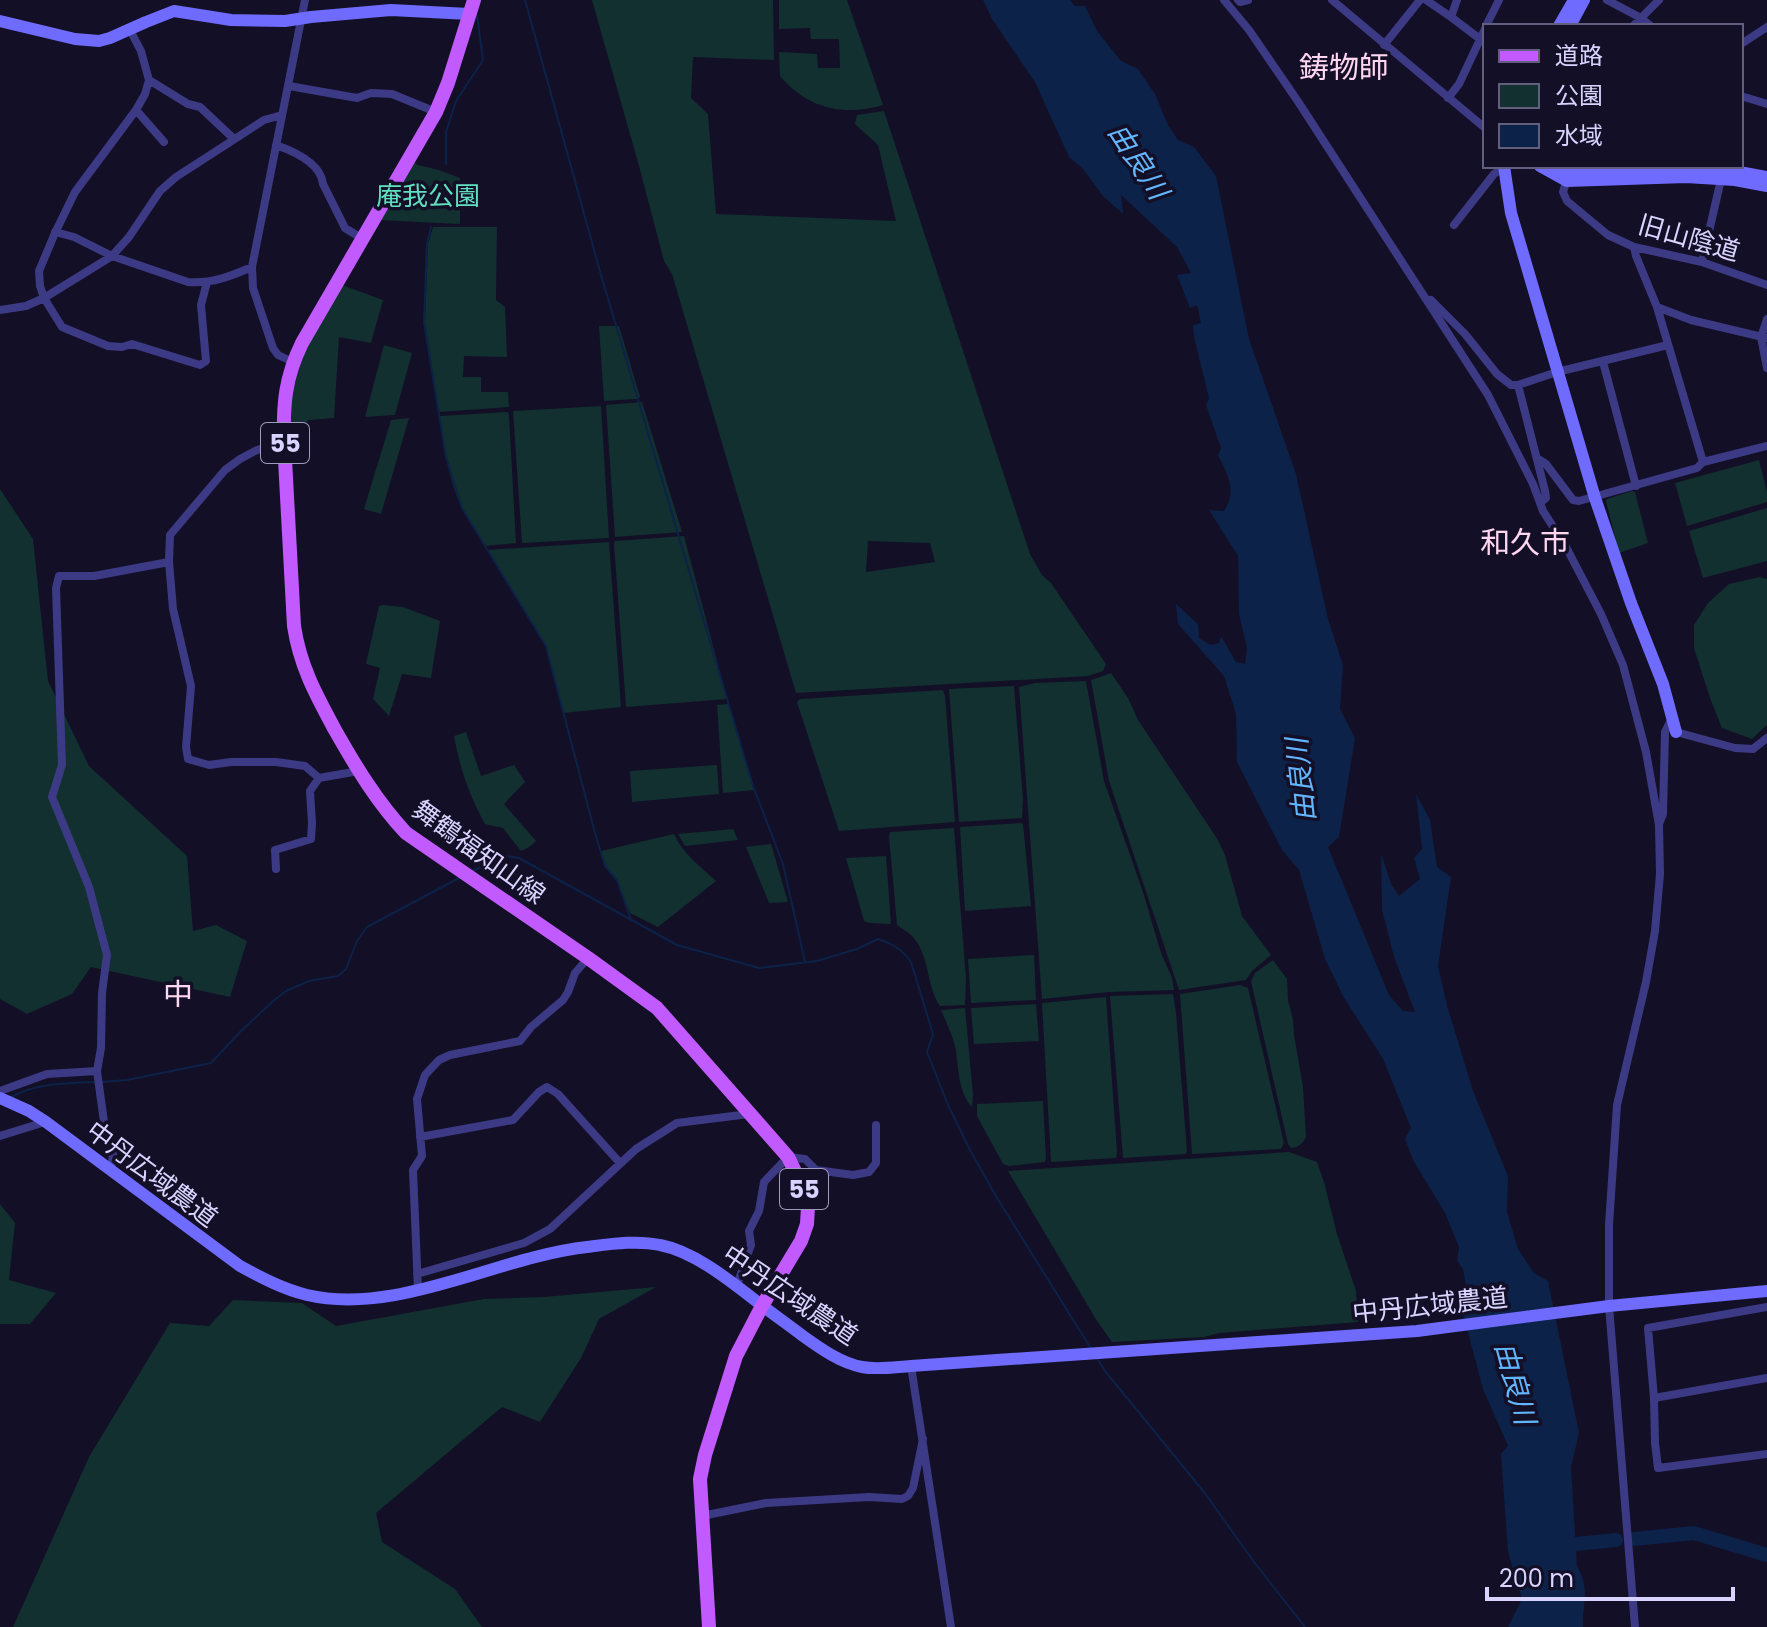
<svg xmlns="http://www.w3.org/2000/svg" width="1767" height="1627" font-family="Poppins,'Noto Sans JP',sans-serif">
  <rect width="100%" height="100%" fill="#130f26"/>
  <!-- green -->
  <path fill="#12302f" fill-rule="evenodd" d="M592 0H773L774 60 693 57 691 98 708 114 716 214 896 221 878 145 855 124 857 115 884 111 1030 554 1042 575 1051 583 1106 664 1103 671 1088 676 796 693 672 274 664 261 639 166ZM868 541 930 543 935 562 866 572Z
    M779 0H847L883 105C843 117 807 108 780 76L779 52 817 54 818 68H840L839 39H811L810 28 779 29Z
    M411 160 418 165 439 170 460 178V224L378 220Z
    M433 227H497L496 300 505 307 507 357 464 356 463 377H481V392H508L509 407 439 412 425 322 428 244Z
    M342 285 383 300 371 343 339 337 334 418 309 420 294 431H290L291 397 306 347Z
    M599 326H619L640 397 636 399 604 401Z
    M384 345 412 353 395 415 365 417Z
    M642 402 682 532 615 537 606 405Z
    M601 406 609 538 522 543 513 411Z
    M508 412 509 416 516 543 485 546C478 534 469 521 462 508 448 480 445 447 440 416Z
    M409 418 381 514 364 509 391 420Z
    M1759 460 1767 492V502L1687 526 1675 483Z
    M0 489 33 539 48 681 89 766 187 856 193 931 216 925 247 941 230 997 91 967 72 994 27 1014 0 999Z
    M1632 491 1635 492 1648 543 1619 553 1606 501 1607 499Z
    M1767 508V561L1703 578 1689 531Z
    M684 536 727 699 626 707 614 544 615 541Z
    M609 542 621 707 563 713 546 645 488 550Z
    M1760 577 1767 579V725L1752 739 1722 728 1710 698 1694 648V625L1708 603 1729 584Z
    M383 605 403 607 440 621 431 678 402 674 389 716 373 699 380 668 366 664 379 606Z
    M1111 673 1128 698 1138 720 1218 840 1225 855 1242 916 1271 955 1252 971 1246 980 1179 990 1109 781 1091 680Z
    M1086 681 1104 781 1143 892 1161 953 1172 978 1174 990 1109 992 1042 999 1019 687 1035 683Z
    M1014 686 1023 799 1022 818 959 822 949 689Z
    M943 690 945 696 955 822 839 831 797 702 800 699Z
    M729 704 754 790 723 793 717 705Z
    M466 732 481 776 514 765 525 782 504 804 536 841 529 847 521 851 503 828 485 824C469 795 460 769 454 736Z
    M717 765 719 794 632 802 630 771Z
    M1021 823 1023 824 1031 906 965 911 960 827Z
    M954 828 966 978 965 1005 940 1006C926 986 930 956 913 937 909 932 902 929 897 925L889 836 890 832Z
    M733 829 738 840 685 846 678 834Z
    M674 834C683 854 701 867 716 881L658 927 630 913 617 880 606 866 601 851Z
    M771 844 788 902 769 903 746 847Z
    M886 856 891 924 870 923 864 921 846 858Z
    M1034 955 1036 1000 971 1003 968 959Z
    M1273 960 1287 979 1288 1000 1293 1020 1294 1035 1303 1087 1306 1137C1303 1143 1298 1148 1291 1148L1288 1144 1251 981 1255 973Z
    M1240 985 1248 988 1284 1143 1281 1149 1192 1154 1180 994Z
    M1173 994 1176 1013 1187 1151 1186 1154 1123 1158 1110 996Z
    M1106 997 1117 1152 1116 1158 1051 1162 1042 1003Z
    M1036 1004 1039 1041 974 1044 971 1008Z
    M965 1008 973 1095 972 1107C957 1091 959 1065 955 1046 952 1034 946 1022 941 1010Z
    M1043 1101 1046 1158 1045 1162 1009 1166 1003 1164 977 1116V1104Z
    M1289 1152 1317 1162 1324 1182 1337 1234 1356 1291 1358 1322 1219 1333 1204 1337 1112 1342 1097 1321 1008 1171Z
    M0 1204 15 1223 9 1280 56 1293 30 1324H0Z
    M656 1287 599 1319 581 1358 540 1422 502 1407 376 1513 382 1542 455 1589 482 1627H13L89 1457 170 1323 209 1326 233 1300 302 1303 336 1326 484 1299 544 1297Z"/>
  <!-- water -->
  <path fill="#0c2248" d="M983 0H1070L1075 6H1085L1097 31 1121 61 1138 69 1155 94 1168 125 1178 140 1194 147 1216 176 1249 339 1296 474 1328 619 1343 665 1340 709 1355 738 1339 837 1328 847 1389 995 1403 1011 1415 1012 1394 957 1382 910 1381 854 1391 884 1399 896 1420 879 1414 858 1422 849 1416 794 1430 820 1437 867 1451 877 1438 966 1447 1005 1473 1091 1508 1176 1507 1212 1518 1249 1534 1273 1548 1281 1579 1433 1571 1467 1577 1566C1591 1591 1582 1602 1583 1627H1508L1522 1599 1508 1552 1501 1454 1508 1446 1483 1389 1461 1306 1470 1309 1463 1269 1457 1261 1459 1247 1445 1213 1414 1162 1405 1139 1411 1128 1383 1059 1343 996 1325 959 1299 870 1282 850 1237 762 1236 714 1224 676 1178 624 1176 604 1198 624 1199 638 1211 645 1219 643 1221 636 1236 662 1245 664 1247 648 1239 614 1238 556 1209 510 1224 511C1237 491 1228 475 1218 455L1221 448 1206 405 1209 398 1194 337 1193 325 1201 323 1197 305 1190 308 1177 275 1191 273 1177 247 1121 195 1123 214 1103 196 1083 169 1069 157 1035 82 992 19Z"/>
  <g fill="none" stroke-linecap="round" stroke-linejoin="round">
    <!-- stream -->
    <path stroke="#0c2248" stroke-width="2" d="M525 0 601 275 753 786 783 864 805 962
      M446 164V132L456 101 483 60 477 15
      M431 227 427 244 424 323 446 457 462 508 546 646 595 833 605 866 617 880 631 920
      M472 871 506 856 519 858 677 945 759 968 817 961 857 949 878 939C893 944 902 949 911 962L933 1034 927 1052 948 1105 969 1148 997 1198 1090 1347
      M101 1082 127 1080 211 1063 240 1032 272 1002 286 991 309 981 338 976 346 969 357 941 367 927 459 878
      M11 1097C37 1083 65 1083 94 1082
      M1098 1360 1105 1371 1204 1492 1254 1562 1305 1627"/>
    <!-- river -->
    <path stroke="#0c2248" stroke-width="14" d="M1634 1539 1694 1533 1767 1555
      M1556 1546 1616 1540"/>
    <!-- street -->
    <path stroke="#3d3a85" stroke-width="8" d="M1224 0 1249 30 1299 103 1488 395 1533 484 1543 511 1565 545 1601 614 1623 665 1646 752 1659 825 1660 874 1655 931 1646 982 1617 1105 1609 1225V1306L1635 1627
      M1238 0 1240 2 1248 0
      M1332 0 1485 128
      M1426 0 1451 17
      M1457 0 1451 17 1480 39
      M1607 0 1641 18 1651 26
      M1486 26 1499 0
      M1633 26 1659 0
      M130 30 141 51 149 80 145 94 136 110 75 192 55 233 39 271 40 286 44 298 112 256 129 237 160 191 176 177 264 120 282 115
      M1741 44 1767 27
      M1384 45 1420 0
      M149 80 188 104 200 107 234 139
      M289 86 357 98 371 93 392 94 436 112
      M1741 96 1767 104
      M1448 98 1459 84 1485 29
      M136 110 164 142
      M276 145C293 151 321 163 323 184L345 228 363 239
      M1568 176 1563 192 1567 201 1608 235 1634 247 1702 262 1767 285
      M1454 225 1494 174 1504 167
      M55 232 74 237 112 256 188 282C212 284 231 276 252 267
      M1634 247 1636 256 1657 307 1703 462
      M1702 262 1722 175
      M1431 300 1465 334 1497 374 1511 385H1518L1557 372 1668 345
      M1657 307 1691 320 1767 338
      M0 310 26 306 44 298 62 327 108 346 122 347 132 344 200 365 206 361 201 305 207 282
      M1767 319 1761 337 1767 368
      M293 362 278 355 273 348 253 288 252 267 305 0
      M1603 362 1636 486
      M1518 385 1545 491 1546 498 1540 503
      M284 441 255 451 240 459 225 470 170 535 169 562 173 609 191 686 186 747 188 759 209 765 231 762H276L305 766 319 778
      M1538 459 1546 464 1573 500 1579 501 1697 468 1703 462 1767 446
      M1676 732 1735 748 1753 749 1767 738
      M1659 824 1663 814 1665 732 1672 718
      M276 869 275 850 311 839 312 823 310 791 319 778 359 771
      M0 1091 47 1074 97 1071
      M0 1136 45 1122
      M420 1137 513 1120 539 1092 547 1087 558 1094 620 1163
      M111 1170 113 1154 105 1129 97 1071 101 1048 102 993 107 955 89 887 52 797 62 765 56 588 59 576H94L169 562
      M802 1184 816 1170 853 1175 869 1172 876 1163V1125
      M417 1274 524 1243 550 1229 636 1149 677 1123 749 1114
      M737 1285 751 1245 749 1231 759 1211 764 1182 788 1157 805 1159 816 1170
      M418 1290 413 1170 422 1156 417 1099 425 1075 439 1060 450 1055 520 1041 531 1027 563 1000 568 992 575 973 588 958
      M1767 1307 1648 1328 1654 1398 1655 1443 1658 1468 1767 1454
      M911 1366 951 1627
      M1654 1398 1767 1378
      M702 1516 766 1503 869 1497 902 1499 908 1496 913 1488 923 1439"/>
    <!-- secondary -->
    <path stroke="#6f6bff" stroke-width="12" d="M0 21 75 39 99 41 110 38 146 22 174 11 231 20 285 21 311 17 391 10 469 14
      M1559 26 1574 0
      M1570 26 1584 0
      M1504 166 1511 213 1595 498 1631 603 1663 684 1676 732
      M1540 166 1567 181 1686 177 1735 180 1767 186
      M1558 166C1593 179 1638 168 1675 168 1706 167 1736 171 1767 177
      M0 1098 29 1111 46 1122 240 1266C262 1278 283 1289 307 1295 398 1316 497 1257 587 1247 611 1244 637 1240 660 1245 697 1252 735 1285 764 1307 777 1317 790 1326 803 1336 821 1349 841 1363 862 1367 878 1370 895 1367 911 1366L1417 1331 1609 1306 1767 1291"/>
    <!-- primary -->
    <path stroke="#c25bff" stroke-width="14" d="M474 0 448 83 436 112 302 343C285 378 283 404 284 441L294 626C300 666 316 695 335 730 356 767 377 802 406 833L588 958 657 1008 788 1157 805 1192 808 1207 807 1224 801 1241 762 1306 736 1356 705 1455 700 1479 709 1627"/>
  </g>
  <g text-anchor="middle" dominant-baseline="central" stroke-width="7" stroke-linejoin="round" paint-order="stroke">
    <!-- shield labels -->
    <g fill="#130f26" stroke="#9e99be" stroke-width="2">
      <rect x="261" y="423" width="48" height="40" rx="6"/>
      <rect x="780" y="1169" width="48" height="40" rx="6"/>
    </g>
    <g font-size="24" font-weight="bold" fill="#d9d4ff">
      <text x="285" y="443">55</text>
      <text x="804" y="1189">55</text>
    </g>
    <!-- park labels -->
    <g font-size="26" fill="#5fe0c0" stroke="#130f26">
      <text x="428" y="196">庵我公園</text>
    </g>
    <!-- street labels -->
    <g font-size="26" fill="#d9d4ff" stroke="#130f26">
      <text transform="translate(1689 238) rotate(16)">旧山陰道</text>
      <text transform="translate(479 852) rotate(36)">舞鶴福知山線</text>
      <text transform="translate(152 1174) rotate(37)">中丹広域農道</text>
      <text transform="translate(790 1295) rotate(34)">中丹広域農道</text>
      <text transform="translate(1430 1305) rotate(-6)">中丹広域農道</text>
    </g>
    <!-- water labels -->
    <g font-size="28" font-style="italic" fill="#62b6ff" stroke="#130f26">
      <text transform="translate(1138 161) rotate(57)">由良川</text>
      <text transform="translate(1301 780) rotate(-96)">由良川</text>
      <text transform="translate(1515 1383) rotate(75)">由良川</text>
    </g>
    <!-- quarter labels -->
    <g font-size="30" fill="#ffd6f0" stroke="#130f26">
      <text x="1344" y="67">鋳物師</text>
      <text x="1525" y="542">和久市</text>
      <text x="178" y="994">中</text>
    </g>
  </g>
  <!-- legend -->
  <rect x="1483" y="24" width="260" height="144" fill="#130f26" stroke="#625e7d" stroke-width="2"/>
  <rect x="1499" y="50" width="40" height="12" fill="#c25bff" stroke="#625e7d" stroke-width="2"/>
  <text x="1555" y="64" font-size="24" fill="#d9d4ff">道路</text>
  <rect x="1499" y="84" width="40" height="24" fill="#12302f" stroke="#625e7d" stroke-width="2"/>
  <text x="1555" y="104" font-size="24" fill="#d9d4ff">公園</text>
  <rect x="1499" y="124" width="40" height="24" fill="#0c2248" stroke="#625e7d" stroke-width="2"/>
  <text x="1555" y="144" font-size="24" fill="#d9d4ff">水域</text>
  <!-- scale -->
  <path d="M1487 1587v12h246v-12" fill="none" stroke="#d9d4ff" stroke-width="4"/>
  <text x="1499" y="1587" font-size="24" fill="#d9d4ff" stroke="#130f26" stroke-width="6" paint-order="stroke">200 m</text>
</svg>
